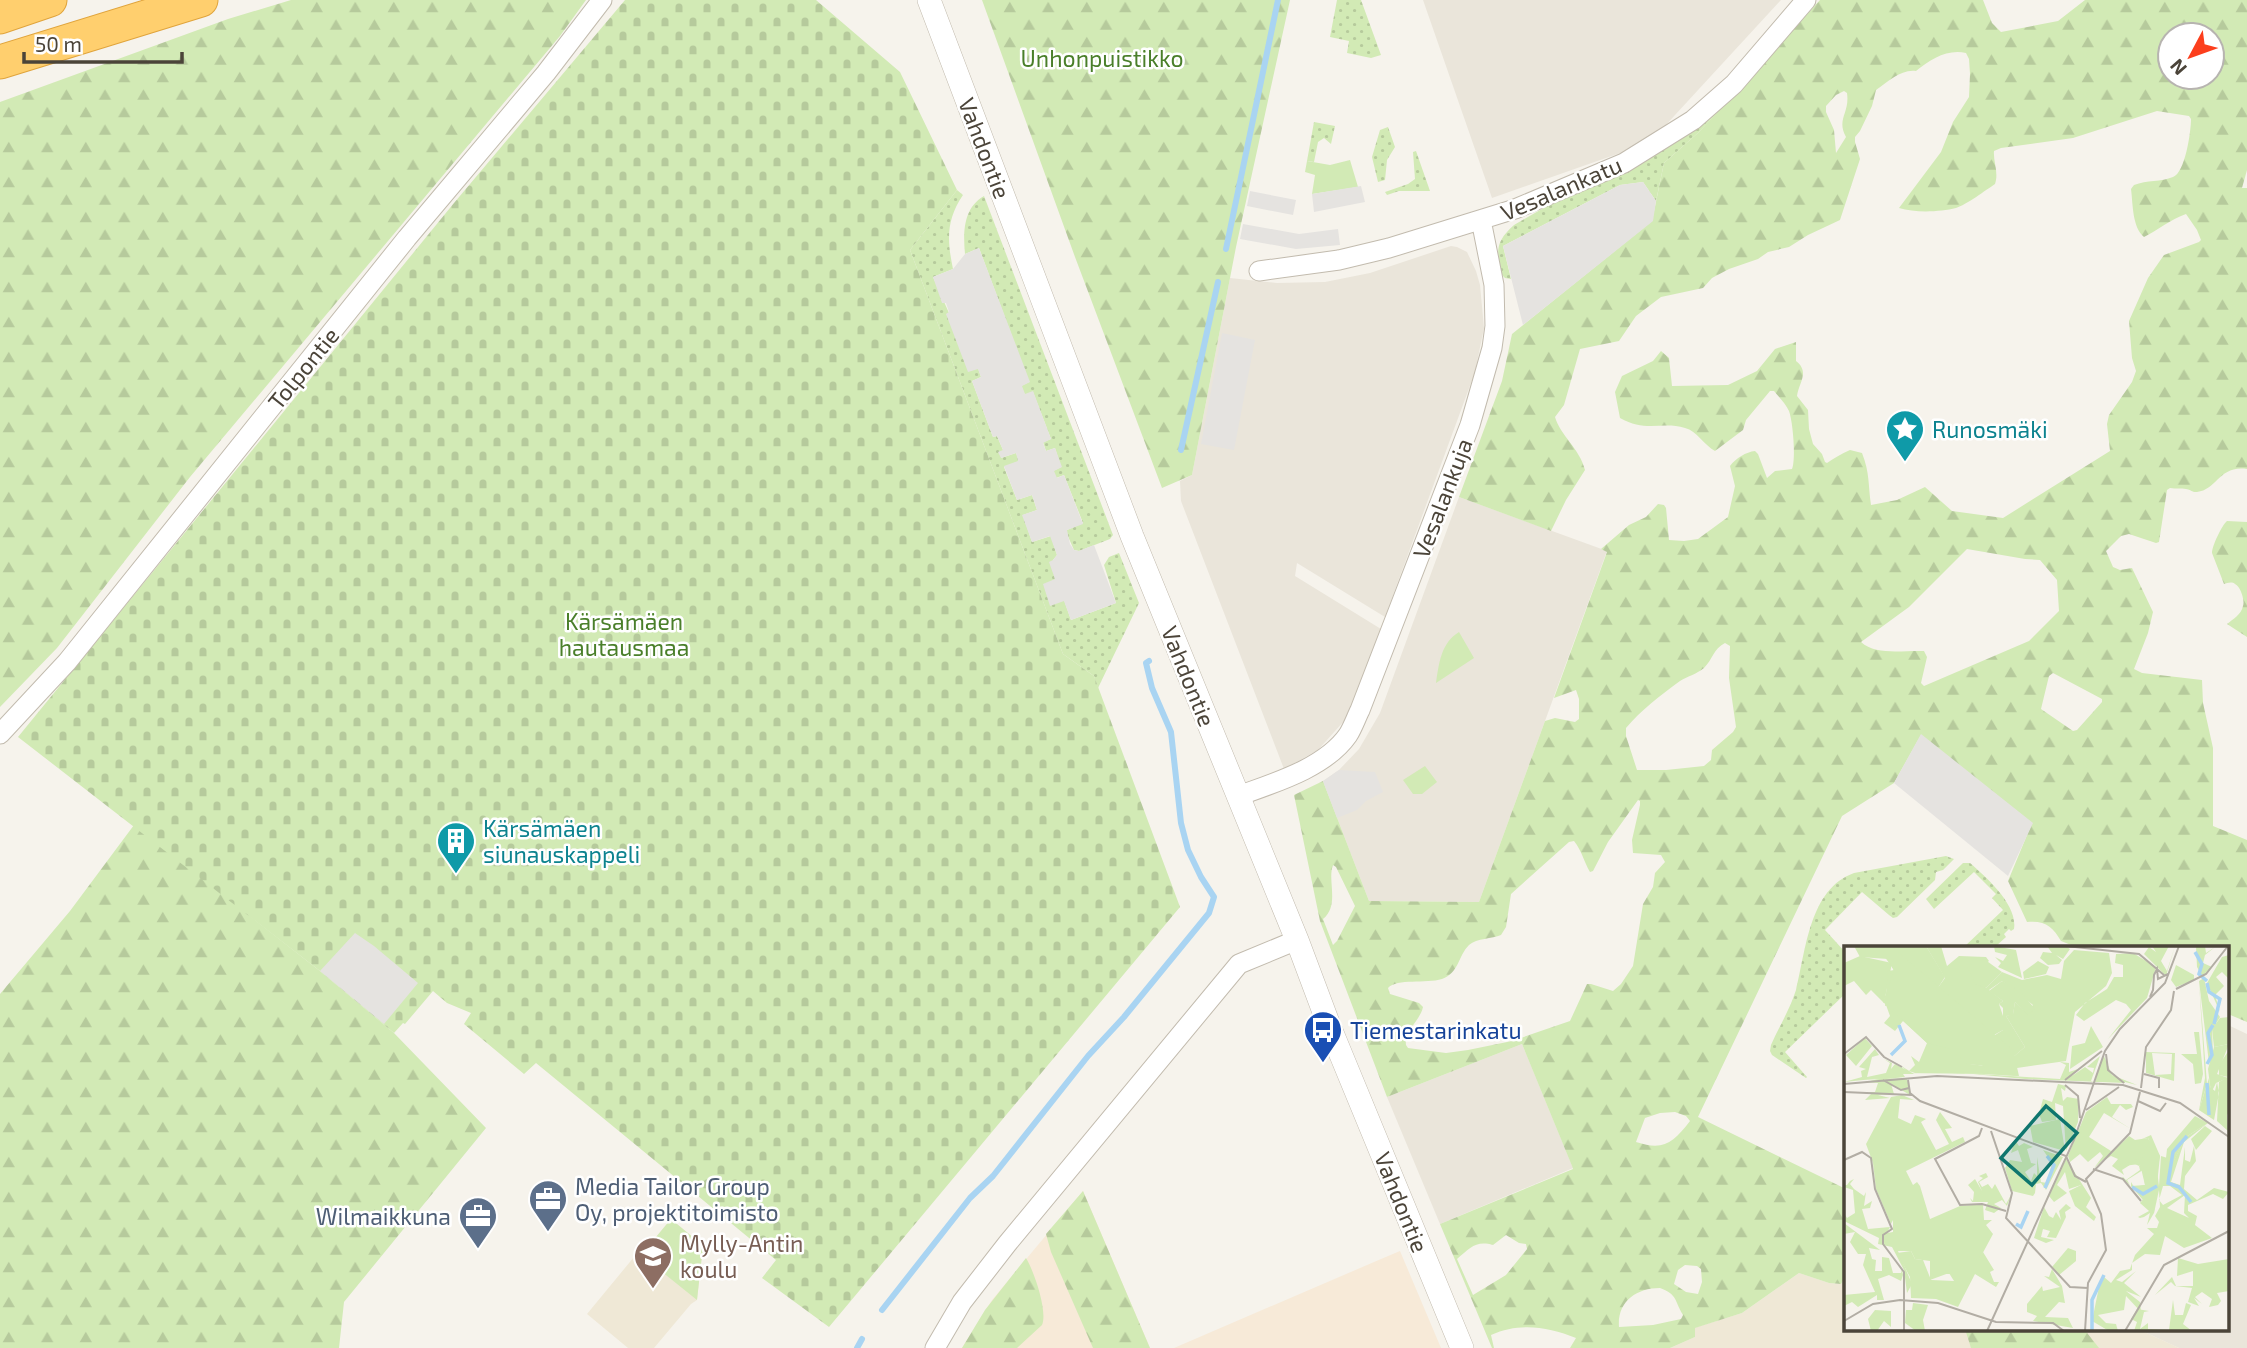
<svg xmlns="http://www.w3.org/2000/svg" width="2247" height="1348" font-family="'Exo 2',sans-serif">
  <defs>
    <pattern id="grass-dots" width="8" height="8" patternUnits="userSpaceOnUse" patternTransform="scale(1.75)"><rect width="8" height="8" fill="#d2eab5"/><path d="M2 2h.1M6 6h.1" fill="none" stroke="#b6ca9c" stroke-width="1.8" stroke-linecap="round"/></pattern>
    <pattern id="forest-firs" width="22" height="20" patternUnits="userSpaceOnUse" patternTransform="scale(1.75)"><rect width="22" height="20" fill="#d2eab5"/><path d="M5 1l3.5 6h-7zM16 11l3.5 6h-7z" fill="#b6ca9c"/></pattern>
    <pattern id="cemetery-stones" width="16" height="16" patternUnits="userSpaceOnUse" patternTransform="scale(1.75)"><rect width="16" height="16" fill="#d2eab5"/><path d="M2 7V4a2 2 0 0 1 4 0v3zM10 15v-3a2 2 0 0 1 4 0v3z" fill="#b6ca9c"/></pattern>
  </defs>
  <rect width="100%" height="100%" fill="#f6f3ec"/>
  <!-- residential -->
  <path fill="#eae5da" d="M1423 0H1781L1664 127 1623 152 1492 198Z
    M1451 246 1457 247 1467 252 1476 271 1480 285 1484 328 1475 372 1385 617 1297 563 1295 576 1381 629 1356 698 1344 721 1318 750 1284 769 1181 501 1180 481 1192 475 1230 278 1277 283 1325 282 1370 273Z
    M1459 497 1607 551 1479 902 1369 901 1323 781 1339 770 1359 749 1380 713Z
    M2228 1025 2247 1034V1348H2179L2138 1329H2228Z
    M1522 1044 1573 1168 1440 1224 1387 1097Z"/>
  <!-- commercial -->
  <path fill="#f7ead8" d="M1083 1191 1150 1348H962L992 1300Z
    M1400 1251 1441 1348H1174L1381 1259Z"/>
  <!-- education -->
  <path fill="#efe8d6" d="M671 1219 707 1249 702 1255 697 1300 691 1304 654 1348H628L587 1314 634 1257 641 1255Z
    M1799 1273 1829 1283 1841 1284 1846 1276V1329H2138L2179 1348H1670L1695 1337 1694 1328 1742 1313Z"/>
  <!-- grass -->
  <path fill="url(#grass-dots)" d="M1337 0H1361L1381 55 1371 58 1347 53 1349 41 1330 37Z
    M1725 104 1699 132 1664 163 1656 201 1643 182 1620 185 1503 246 1511 279 1505 278 1502 275C1496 251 1495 242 1514 225Z
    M1314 122 1335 126 1331 144 1324 138 1318 142 1314 162 1307 161Z
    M1388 127 1395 147 1387 160 1385 180 1378 182 1372 157 1380 130Z
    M1416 151 1430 191H1399L1387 195 1385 192 1408 184 1415 179 1413 152Z
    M957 190 963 195C946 220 947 240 953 269L933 277 949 313 947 314 969 371 978 368 981 377 972 381 993 437 997 436 1003 450 1001 458 1016 453 1019 461 1004 467 1017 500 1032 495 1037 510 1023 515 1032 542 1051 536 1057 555 1053 560 1055 580 1050 605 1064 600 1071 620 1116 603 1104 565 1109 557 1119 553 1139 603 1098 688 1094 676 1063 654 910 250Z
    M984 196 1113 535 1110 539 1079 551 1074 550 1066 532 1067 530 1083 523 1064 475 1056 478 1053 471 1061 467 1055 448 1046 451 1043 442 1051 439 1033 392 1025 395 1021 386 1029 382 979 248 965 254C963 233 963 208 984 196Z
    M1946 856 1954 859 1943 870 1936 872 1935 880 1897 917 1893 918 1889 915 1862 892 1825 930 1846 953V993L1785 1052 1807 1077 1806 1078 1772 1055 1770 1051 1771 1045C1779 1027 1790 1009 1796 990 1806 951 1809 889 1854 873Z
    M1963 863H1970C1986 877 2018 905 2014 929L2011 931 2009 929 2004 934 2006 937 1995 947H1964L2003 910 1992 898 1996 894 1974 872 1934 909 1926 899Z"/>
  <!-- forest -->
  <path fill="url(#forest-firs)" fill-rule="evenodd" d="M291 0H586L560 36 190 477 57 648 0 707V102L228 19Z
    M982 0H1290L1236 247 1192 475 1162 488 1075 257Z
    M1820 0H1983L1992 23 2001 32 2058 21 2085 0H2247V170L2242 188H2247V469C2219 465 2217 490 2197 492 2190 492 2193 490 2186 489 2181 488 2176 489 2170 488L2167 490 2159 542 2156 543 2129 534 2121 536 2106 551 2113 567 2120 570 2132 568 2153 612 2148 633 2134 669 2142 673 2202 680 2203 703 2213 748V826L2247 840V1022L2228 1014V947H2076L2061 941C2053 927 2045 920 2027 922L2008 881 2032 823 1921 735 1894 783 1842 816 1698 1117 1846 1189V1276L1841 1284 1829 1283 1799 1273 1742 1313 1695 1328V1337L1670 1348H1570L1576 1338C1548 1327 1520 1322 1491 1335L1494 1348H1492L1440 1224 1573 1169 1572 1166 1522 1044 1387 1097 1320 921 1294 795 1323 781 1369 901 1479 902 1545 721 1555 718 1575 722 1579 719V699L1576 690 1554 698 1607 552 1601 549 1629 525 1646 517 1658 504 1664 505 1666 508 1669 540 1684 541 1698 539 1728 517 1735 486 1730 466C1736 458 1746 452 1755 451L1758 454 1767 478 1775 471 1792 469C1796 459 1793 422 1789 411 1786 404 1779 397 1774 391H1770L1746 420 1743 430 1715 451C1704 445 1697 431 1685 428 1662 421 1646 433 1620 418L1615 392 1622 376 1653 361 1661 351 1669 358 1672 386 1728 385 1757 371 1775 349 1796 342V361C1810 372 1799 382 1797 396L1808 410 1809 429 1813 444 1822 454 1825 462 1827 463C1834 458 1841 454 1850 450L1862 453C1870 473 1868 485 1871 505L1897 500 1925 487 1952 511 2003 518 2110 451 2107 424 2109 415 2132 382 2136 371 2132 358 2129 321 2148 278 2164 255 2199 242 2201 240 2197 230 2186 214C2171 219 2158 230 2144 237 2132 227 2133 204 2131 189L2134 185C2147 180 2161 182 2173 177 2185 173 2191 132 2191 119L2189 116 2157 111 2073 138 2001 148 1994 151C1993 162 1999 172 1995 184 1986 190 1966 205 1956 208 1940 212 1915 213 1899 208L1941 152 1953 122 1969 97 1970 74 1969 59 1966 53C1947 49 1931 59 1916 71 1901 69 1888 82 1876 90L1872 106 1860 131 1855 137V142L1860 159 1840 220 1808 235 1789 247 1768 252 1758 259 1729 269 1712 278 1703 288 1661 297 1636 316 1619 341 1580 349 1564 405 1555 417C1560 435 1580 449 1585 470L1566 500 1551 531 1459 497 1502 381 1512 334 1652 221 1664 163 1699 132ZM2170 35H2212V77H2170ZM1844 91 1847 93C1850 113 1836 119 1846 137L1836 153 1834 130 1826 112V106L1836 95ZM1967 549 2025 559 2040 560 2057 580 2059 611 2029 641 1924 686 1921 683 1927 657 1924 651C1904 650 1876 656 1861 642L1909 607ZM1725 643 1730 646 1729 678 1736 727 1733 732 1712 750 1711 760 1704 766 1666 770H1637L1626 736V728C1641 710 1661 695 1680 681 1688 676 1697 674 1704 668 1713 659 1713 649 1725 643ZM2053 673 2102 699V702L2077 730 2073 731 2041 709 2049 676ZM1638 800 1640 801V805L1632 840 1633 853 1661 855 1665 862 1655 873 1653 887 1643 904 1633 966 1621 984 1613 991 1591 984H1587L1570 1021 1512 1041 1468 1050 1446 1053 1408 1048 1406 1045C1404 1031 1420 1021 1423 1007L1419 1003 1390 994 1388 988C1397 978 1426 984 1442 979 1459 973 1458 956 1469 945 1477 938 1492 939 1501 935L1506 927 1511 894 1569 842 1574 841C1582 851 1584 862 1590 872L1593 871 1608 842ZM1333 865 1336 867 1355 906 1337 941 1333 945 1323 919C1340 905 1327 881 1333 865ZM1675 1112 1686 1116 1690 1121C1673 1143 1664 1151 1636 1142L1645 1118 1660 1113ZM1506 1235 1519 1243 1526 1244 1527 1249 1506 1275 1473 1295 1457 1259C1470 1248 1476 1240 1493 1245ZM1685 1265 1697 1266 1701 1269 1702 1282 1698 1294 1686 1292 1674 1284 1678 1270ZM1660 1288C1678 1295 1674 1300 1683 1315L1681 1319 1653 1325 1619 1327C1617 1302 1636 1288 1660 1288Z
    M2227 521 2247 522V637L2227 624C2233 619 2241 615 2243 606 2245 601 2241 587 2235 584 2232 581 2227 583 2224 584L2212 553C2212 546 2222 525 2227 521Z
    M134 825 320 971 394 1033 486 1128 344 1302 339 1348H0V994L70 911Z
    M1083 1191 1150 1348H1093L1051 1252 1046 1234Z
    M1026 1258C1034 1271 1048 1312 1042 1325L1017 1348H962L985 1310Z
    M1965 1329H2084L2099 1348H1971Z"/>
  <!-- cemetery -->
  <path fill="url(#cemetery-stones)" d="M625 0H816L900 72 957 190 910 250 1063 654 1094 676 1180 907 829 1327 762 1278 776 1260 536 1063 524 1074 464 1024 471 1013 447 1003 433 991 405 1024 403 1023 394 1033 320 971 18 737 454 203Z"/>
  <!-- park -->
  <path fill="#d2eab5" d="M1350 160 1358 187 1312 194 1315 175 1305 172 1307 161 1330 165Z
    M1459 632 1474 658 1436 683C1439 663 1441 643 1459 632Z
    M1425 766 1437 782 1422 794H1413L1403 780Z
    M671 1219 707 1249 702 1255 697 1300 641 1255Z"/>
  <!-- parking -->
  <path fill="#e5e3e0" d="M1643 182 1656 201 1653 221 1523 325 1503 246 1620 185Z
    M1361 186 1365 202 1314 212 1312 194Z
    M1250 191 1296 200 1293 215 1247 206Z
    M1243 224 1299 234 1338 229 1340 245 1296 249 1240 239Z
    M979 248 1030 382 1022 386 1025 394 1033 391 1051 439 1043 443 1046 451 1055 448 1062 467 1054 471 1057 478 1064 475 1083 524 1067 530 1070 544 1074 550 1079 551 1094 545 1116 603 1071 620 1064 601 1050 606 1043 584 1055 579 1049 562 1053 560 1057 555 1050 536 1032 542 1022 515 1037 510 1032 495 1017 500 1004 466 1018 461 1016 453 1001 458 998 452 1003 450 997 436 993 437 972 381 981 377 978 369 968 372 946 314 949 312 946 303H942L933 277 953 269 965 254Z
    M1222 333 1255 340 1234 450 1201 444Z
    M1921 734 2033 823 2008 876 1894 783Z
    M1339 770 1375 772 1383 792 1366 801 1357 810 1337 818 1323 781Z
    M355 933 374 946 418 983 384 1024 320 971Z"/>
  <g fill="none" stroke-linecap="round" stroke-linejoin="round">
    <!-- stream -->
    <path stroke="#a9d4f2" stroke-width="6" d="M1226 249 1278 0
      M1181 450 1218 282
      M882 1310 970 1198 993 1176 1088 1056 1124 1017 1209 913 1214 897 1201 877 1188 850 1181 823 1171 732 1152 688 1146 663 1149 661
      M857 1348 862 1339"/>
    <defs>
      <path id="minor" d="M1259 271 1339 260 1389 248 1515 209 1624 163 1693 120 1734 84 1806 0
        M0 734 67 662 407 238 546 73 602 0
        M1238 796C1274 783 1325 768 1348 735 1353 727 1356 718 1360 710L1470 425 1492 348 1495 326 1494 285 1481 220
        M935 1348 962 1302 1007 1244 1239 964 1297 940"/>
      <path id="tertiary" d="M929 0 1132 536 1297 940 1330 1028 1462 1348"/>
      <path id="motorway" d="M0 17 50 0
        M0 62 201 0"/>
    </defs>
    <!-- minor casing -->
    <use href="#minor" stroke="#c2bbae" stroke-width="21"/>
    <!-- tertiary casing -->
    <use href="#tertiary" stroke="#c2bbae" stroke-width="24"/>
    <!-- motorway casing -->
    <use href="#motorway" stroke="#e0a43c" stroke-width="35"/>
    <!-- minor -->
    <use href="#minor" stroke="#fff" stroke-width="19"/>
    <!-- tertiary -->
    <use href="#tertiary" stroke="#fff" stroke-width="23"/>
    <!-- motorway -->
    <use href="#motorway" stroke="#ffcf6e" stroke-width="33"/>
  </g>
  <!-- icons -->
  <defs>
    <symbol id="sight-pin" viewBox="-11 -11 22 30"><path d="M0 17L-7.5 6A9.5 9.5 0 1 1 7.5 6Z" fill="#0f9aa8" stroke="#fff"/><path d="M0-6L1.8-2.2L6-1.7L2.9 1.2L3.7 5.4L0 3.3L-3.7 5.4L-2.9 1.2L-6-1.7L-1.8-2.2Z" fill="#fff"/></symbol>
    <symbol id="building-pin" viewBox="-11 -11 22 30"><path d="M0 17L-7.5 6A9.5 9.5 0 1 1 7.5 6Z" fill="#0f9aa8" stroke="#fff"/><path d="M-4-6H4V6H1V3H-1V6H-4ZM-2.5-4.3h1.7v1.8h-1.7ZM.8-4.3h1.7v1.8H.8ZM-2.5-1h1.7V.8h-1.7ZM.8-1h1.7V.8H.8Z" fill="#fff"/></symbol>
    <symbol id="bus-pin" viewBox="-11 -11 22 30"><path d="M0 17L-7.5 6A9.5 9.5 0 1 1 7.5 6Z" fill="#1a4fb4" stroke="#fff"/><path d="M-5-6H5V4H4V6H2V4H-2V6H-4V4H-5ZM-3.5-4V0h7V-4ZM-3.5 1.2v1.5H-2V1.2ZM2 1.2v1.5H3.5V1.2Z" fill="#fff"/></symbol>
    <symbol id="office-pin" viewBox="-11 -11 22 30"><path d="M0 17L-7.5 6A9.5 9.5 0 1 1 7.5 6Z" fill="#5c6f8a" stroke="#fff"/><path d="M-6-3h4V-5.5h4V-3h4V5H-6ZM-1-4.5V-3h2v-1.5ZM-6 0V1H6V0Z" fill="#fff"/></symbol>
    <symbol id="school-pin" viewBox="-11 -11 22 30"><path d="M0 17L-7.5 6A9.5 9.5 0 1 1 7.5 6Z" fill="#8d6e63" stroke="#fff"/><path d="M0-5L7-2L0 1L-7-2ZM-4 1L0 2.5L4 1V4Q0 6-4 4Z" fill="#fff"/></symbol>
  </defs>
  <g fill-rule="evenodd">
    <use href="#sight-pin" x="1883" y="407" width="44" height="60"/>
    <use href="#building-pin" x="434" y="819" width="44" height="60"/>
    <use href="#bus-pin" x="1301" y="1008" width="44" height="60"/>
    <use href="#office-pin" x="526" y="1177" width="44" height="60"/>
    <use href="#office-pin" x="456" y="1194" width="44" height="60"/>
    <use href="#school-pin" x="631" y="1234" width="44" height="60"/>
  </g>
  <g text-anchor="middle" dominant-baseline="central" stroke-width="5" stroke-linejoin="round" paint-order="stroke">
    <!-- park labels -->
    <g font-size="23" fill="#4a7f2a" stroke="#fff">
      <text x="1102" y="58">Unhonpuistikko</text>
      <text x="624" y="621">Kärsämäen<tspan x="624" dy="26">hautausmaa</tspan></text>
    </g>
    <!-- street labels -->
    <g font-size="23" fill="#4b4439" stroke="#fff">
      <text transform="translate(985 148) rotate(69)">Vahdontie</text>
      <text transform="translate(1561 188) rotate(-23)">Vesalankatu</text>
      <text transform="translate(303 368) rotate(-51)">Tolpontie</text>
      <text transform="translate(1442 498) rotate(-69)">Vesalankuja</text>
      <text transform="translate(1189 676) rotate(68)">Vahdontie</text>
      <text transform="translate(1402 1202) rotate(68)">Vahdontie</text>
    </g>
    <!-- culture labels -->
    <g font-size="23" fill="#0d838f" stroke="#fff" text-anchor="start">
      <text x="1932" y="429">Runosmäki</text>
      <text x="483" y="828">Kärsämäen<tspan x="483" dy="26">siunauskappeli</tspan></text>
    </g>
    <!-- transit labels -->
    <g font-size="23" fill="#164399" stroke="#fff" text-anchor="start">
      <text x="1350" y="1030">Tiemestarinkatu</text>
    </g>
    <!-- service labels -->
    <g font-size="23" fill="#4e5e75" stroke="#fff" text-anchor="start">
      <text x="575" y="1186">Media Tailor Group<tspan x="575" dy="26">Oy, projektitoimisto</tspan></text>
      <text x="451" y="1216" text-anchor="end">Wilmaikkuna</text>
    </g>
    <!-- education labels -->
    <g font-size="23" fill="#785e54" stroke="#fff" text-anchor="start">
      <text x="680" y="1243">Mylly-Antin<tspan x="680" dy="26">koulu</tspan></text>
    </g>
  </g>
  <!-- overview -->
  <g transform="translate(1844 946)">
    <rect width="385" height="385" fill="#f6f3ec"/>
    <path d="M352 0H361L362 7 371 1 361 9 359 17 368 21 358 30 353 21ZM355 35 363 138 355 164 361 132ZM385 71V98L370 101 368 83 376 72ZM21 92 28 100 12 120 2 109ZM264 102 260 110 268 129 293 139 281 136V137L181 133 119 127 59 128 61 131 42 133 63 132 66 149 47 138 50 148 34 149 46 152 21 154 28 147 23 146H31L34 137 21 136 35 133 20 134 58 130 0 136 18 131 17 125 22 123 15 121 31 103 35 109 28 111 23 131 42 127 46 117 40 113 48 117 47 123 51 118 62 124 51 116 70 128 120 127 216 133 222 119 216 116 225 117V126L234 123 228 130 241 121 249 127 250 122 243 121 256 110 247 135 251 136 257 116ZM364 177 340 196 327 236 336 239 341 201V214L346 216 350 200 352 215 341 230 340 243 353 254 370 242 385 246 379 253 369 248 344 259V265L353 270 351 279 368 292 340 302 321 290 316 309 301 308 288 317V324L272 334 278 336 292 325 280 337 297 351 282 345 296 356 297 366 282 350 280 364 254 369 262 377 272 378 274 385H265L248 375 255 341 260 331 267 337 276 325 286 323 291 309 310 288 303 282H313L315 276 311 270 316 261 315 244 310 267 303 279 306 267 300 271 296 272 294 271 305 265 296 257 300 252 287 240V236L290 241 301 239 299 224 283 234 286 239 278 232 279 231 282 234 296 224 295 220 311 207 304 192 298 193 307 189 316 210 313 225 315 240 317 210 330 214 342 191ZM319 240H326L338 249 319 259 315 254ZM341 249 340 267 345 272 323 262ZM142 227 144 231 135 236 138 241 144 238 148 243 151 238 162 258 167 249 163 260 158 254 150 258 157 262 150 267 141 264 144 256H128L126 252 129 255 130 246 124 239 131 233 138 245 134 236 139 232 135 230Z" fill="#d2eab5" fill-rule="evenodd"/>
    <path d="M82 0H97L103 20 115 10 142 11 145 15 128 28 142 42 158 26 178 34 203 29 217 33 220 15 230 4 265 7 268 27 262 40 231 66 222 115 173 122 169 117V111L181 101 162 70 169 68 171 56 183 67 189 59 158 35 145 44 159 55 155 58 161 76 159 84 114 109 126 118 141 120V128L71 127 65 125 71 119 67 110 75 116 83 97 59 75 51 85 40 77 46 70 42 59 47 54 90 47 101 32ZM150 0 172 4 178 32 154 21 157 17 151 11 159 15 163 9 151 6ZM203 0H221L226 3 219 13 212 9 218 14 215 18 204 19 196 12 199 6 208 7ZM308 0H325L317 15 323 25 331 0 322 30 300 8 305 1 312 6ZM289 7 312 21 303 52 264 93 287 64 282 58 272 54 240 75 232 69 241 57 263 43 270 31H279V19L271 17 272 8ZM385 9V33L378 26 372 31 380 40 371 49 376 66 363 37 378 11ZM16 10 48 17 40 57 27 44 22 49 10 35 0 40V17ZM194 15 205 21 202 28 180 33 179 26ZM332 19 350 29V34L332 41 327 34ZM360 32 365 55 376 71 368 84 369 108 365 117 355 35ZM247 80 259 101 226 123 228 100 241 97ZM350 86H355L359 128 357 137 351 138 349 118 337 108H353ZM385 104V166L383 169 384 185 373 175 375 136 384 131 375 129V119ZM302 106 331 107 330 135 302 127ZM308 107 328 108 327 128 311 129ZM365 132 366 141 371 145 373 136 375 147 370 174 355 164ZM214 138 222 140 221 145 217 142 219 155 223 151 235 153 234 176 222 205 219 160 211 157 212 174 198 176 195 168 199 153 208 156ZM58 149 70 154 56 153 54 172 67 178 71 169 82 173 77 176 92 204 105 198 92 174 96 166 108 182 101 183 108 196 119 191 121 196 62 225 69 239 73 236 76 240 86 273 116 260 139 258 140 274H148L142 279 149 288 135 314 120 321 118 335H110L105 327 86 334V315L71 313 67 305H54L68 338 63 347 60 324 48 301 34 298 35 292 0 275V267L3 272 11 267 9 244 0 241V239H3L6 235 10 233 6 238 10 243 20 250 22 246 20 260 28 255 26 262 18 263 24 283 46 281 43 287 49 286V274L47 278 32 243 29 217 22 198 47 151ZM263 151 267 158H287L289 161 282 164 276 159 268 171 287 183 260 167 245 191 267 205 271 203 250 222 259 210 256 206 244 216 236 208 226 216 224 210 242 166ZM351 170 364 177 342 191 329 217 321 221 323 203ZM361 180 368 185 352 204 347 193ZM285 190 291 194 304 192 311 207 295 220 289 217 278 224 280 229 268 220 274 213 267 210 259 215ZM171 194 175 200 180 197 189 201 183 203 187 217 192 218 181 226 187 235 190 227 193 230V211L197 236 203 237 208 217 199 204 219 211 202 244 197 237 192 238 191 247 189 250 168 245 161 222 166 214 178 216 174 204 167 207ZM222 213 247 252 242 261 252 271 250 275 231 260 225 245 237 239 225 243 221 226 213 239 223 247 210 256 205 250ZM222 258 227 262 221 266 222 271 212 292 203 291 206 285 199 283 197 291 210 294 202 297 190 292 188 298 200 261 205 270 209 272 212 266 217 274 215 265ZM0 277 36 304 25 302 28 313 32 314 31 325H38V311L45 312 49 327H57L58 323 59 329 57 335 45 329 34 333 40 354H33V349L14 361 8 356 0 360V349L31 346 19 319 22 308H14L6 296 11 286 0 288ZM334 312 354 318 385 313V345L373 347 377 355 374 359 365 361 368 353 358 346 351 351 358 358 350 352 355 360 344 356 348 342 331 340 327 336 311 349 328 331 332 340H349V325L333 330ZM69 357 84 359 79 374 81 385H72L61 377 62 364H68ZM31 364 47 365V381L40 375 33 385H27L24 373Z" fill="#d2eab5" fill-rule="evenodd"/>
    <path d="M33 0H82L101 31 90 48 41 60 44 25 50 24ZM158 35 176 45 191 63 184 69 171 56 169 69 162 70 181 101 168 112 174 130 141 128V120L126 118 118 110 159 84V62L155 58 159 55 145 45Z" fill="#d2eab5"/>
    <path d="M216 173 221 205 189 196 186 180Z" fill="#d2eab5"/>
    <path d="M10 0H47L169 104 175 130 145 128 138 119 123 118 106 103 83 97 39 56 50 25 44 13 16 11ZM140 13 158 26 142 42 131 38 123 20ZM385 98 373 128 384 132 372 137 367 147 364 123 370 101ZM306 193 316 210 310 267 287 240 301 239 296 218 270 221 299 211ZM224 302 232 305V315L215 329 208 321ZM67 305 71 313 79 314 87 334 110 335V328H99L112 312 122 318 124 309 134 314 139 306 150 324 146 326 150 336H155L152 341 131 328 114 361 92 353 67 352 66 331 53 307ZM208 323 218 340 221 357 215 356 201 371 224 372 229 382 189 375 193 370 183 366V358L198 340 199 345 216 341 200 330 205 331ZM329 354 331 369H339L342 357 347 359 339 378 348 385H290L293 376 287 373 293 363 305 365 300 366 296 383 304 377V383L325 384Z" fill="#d2eab5"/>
    <path fill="none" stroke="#a9d4f2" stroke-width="3.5" d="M351 6 358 18 355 28 363 35M363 37 365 46 376 53 370 78M47 109 61 95 55 79M363 118 368 109 364 87 369 79M363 137 365 169M343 190 329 206 324 237 335 241 347 256M288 241 299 248 313 240M201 242 210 219 203 210M172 278 177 281 184 265M248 385V354L260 329"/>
    <path fill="none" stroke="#b2ada4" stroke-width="2" d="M222 0 295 8 320 29M332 43 362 28 384 0M306 51 309 44 310 29 313 23 314 33 324 28M0 108 22 91 40 111 58 121M262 108 264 124 280 137M300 128 315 132V142M39 134 57 144 65 142M64 134 66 147 76 155 222 210 231 230 242 236M221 134 258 105M0 138 93 130 279 139 336 157 385 191M221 139 234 150 236 172M297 142 302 101 327 64 330 45M0 146 68 149M294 155 316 165 322 157M242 164 275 141M138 182 135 190 91 213 116 259 138 258 162 265M147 185 168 247 162 272 189 301M0 214 18 206 27 212 31 243 48 283 39 289V298L60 326V385M249 223 279 233 297 255M188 300 226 341 244 342M0 375 29 358 56 354 94 357 152 376 209 377 220 385M143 385 230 194 261 105 276 83 321 37 335 0M241 385 244 337 262 304 257 268 242 233 286 187 296 146M281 385 320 319 385 285"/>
    <path fill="#0f766e" fill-opacity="0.15" stroke="#0f766e" stroke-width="3.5" d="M202 160 233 187 188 239 157 212Z"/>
    <rect width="385" height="385" fill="none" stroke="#4b4439" stroke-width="3.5"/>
  </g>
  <!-- north arrow -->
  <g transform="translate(2191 56) rotate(229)"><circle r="33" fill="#ffffff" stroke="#b7b4b0" stroke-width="2"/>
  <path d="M0-5L12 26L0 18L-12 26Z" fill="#fc3f1d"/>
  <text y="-10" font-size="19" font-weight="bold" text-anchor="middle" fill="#4b4439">N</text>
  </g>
  <!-- scale -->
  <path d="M24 52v10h158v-10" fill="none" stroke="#4b4439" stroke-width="3.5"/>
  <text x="35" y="52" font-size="21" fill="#4b4439" stroke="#ffffff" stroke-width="5" paint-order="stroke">50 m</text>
</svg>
